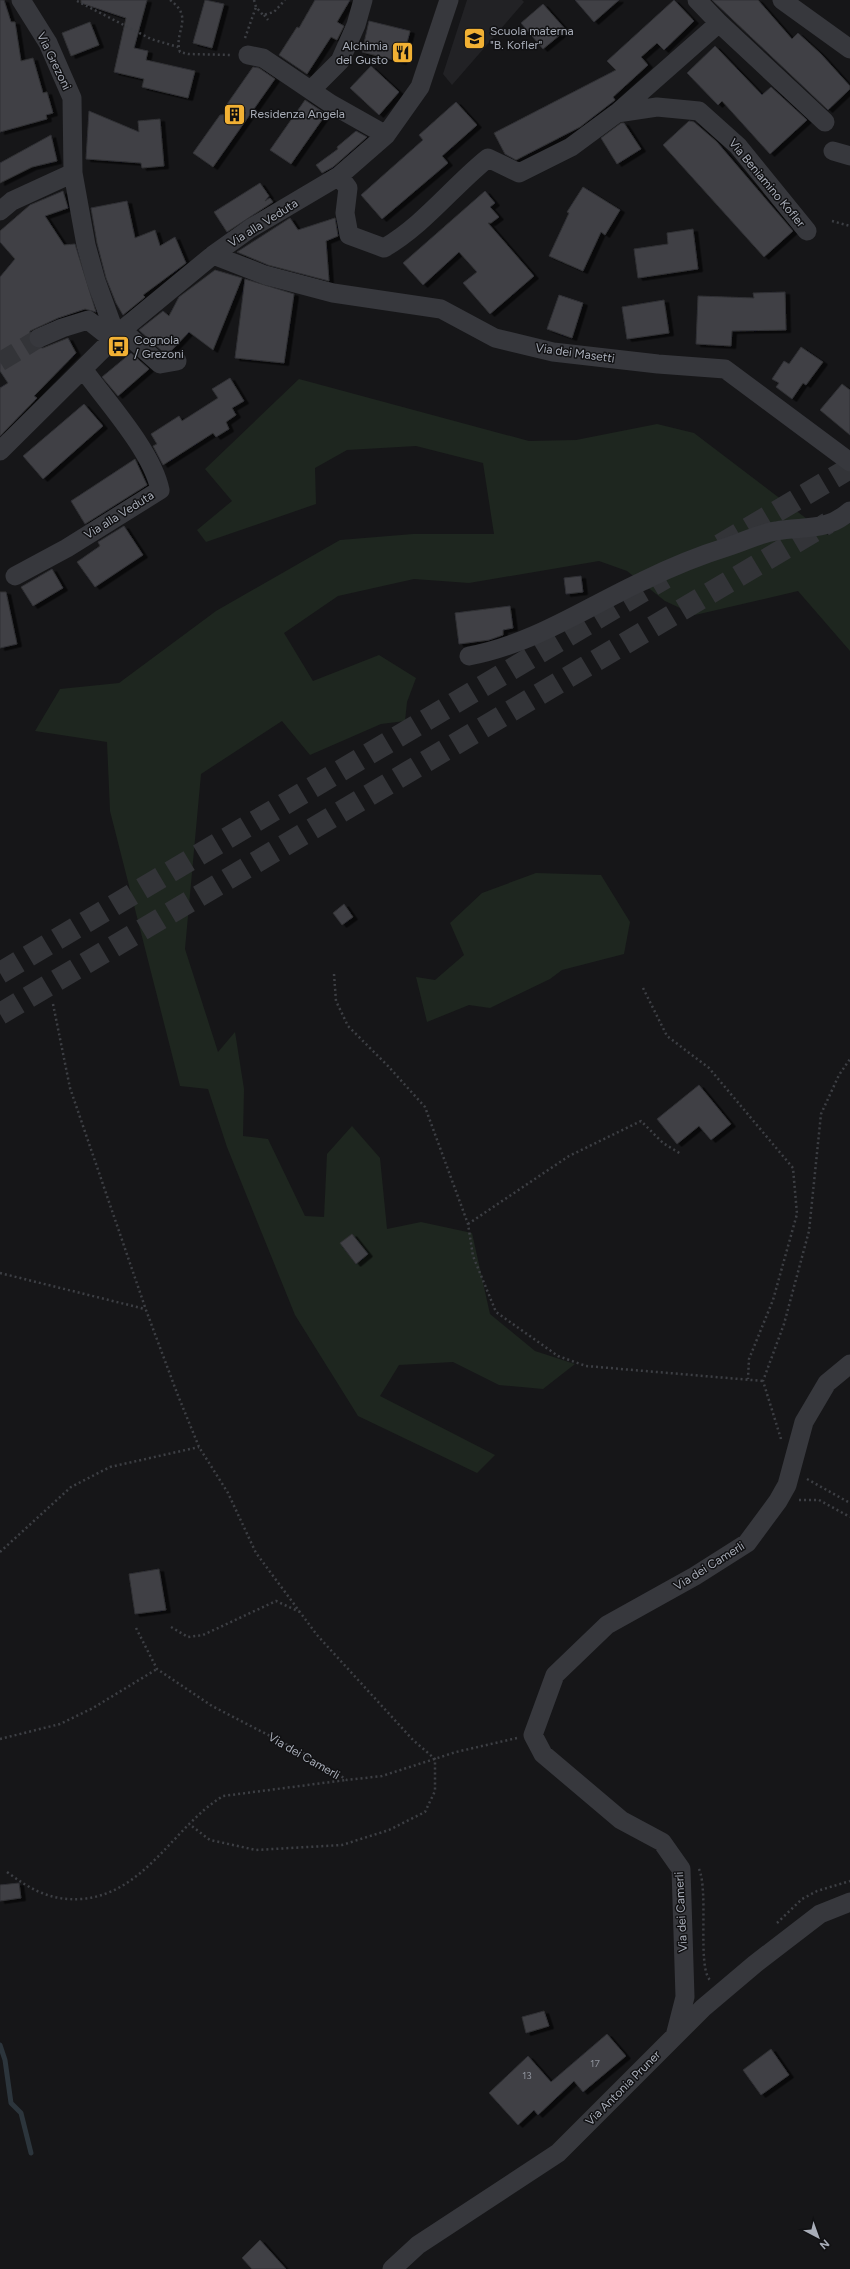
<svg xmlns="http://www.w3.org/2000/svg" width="850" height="2269" font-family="Figtree,sans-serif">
  <defs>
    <filter id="shadow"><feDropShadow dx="4.5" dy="2.5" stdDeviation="0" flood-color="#0009"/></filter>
  </defs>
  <rect width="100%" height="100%" fill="#161618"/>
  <!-- built -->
  <path fill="#222225" d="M467 0H522L524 2 452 85 443 74Z"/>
  <!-- green -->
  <path fill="#1e261f" d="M299 379 529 441 576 440 657 424 694 433 828 535 850 523V651L798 591 695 615 665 601 627 571 599 561 469 583 414 579 338 596 284 633 313 681 379 655 416 678 407 702 405 721 381 724 310 755 282 721 201 774 185 949 218 1052 235 1032 244 1089 243 1136 268 1139 305 1216 324 1217 327 1154 352 1126 380 1158 387 1229 421 1222 472 1233 490 1314 535 1351 575 1364 543 1389 499 1385 453 1362 399 1365 380 1396 495 1455 477 1473 358 1416 295 1315 227 1147 208 1089 180 1086 110 811 107 742 35 731 60 689 119 683 216 611 340 540 413 534H494L483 463 416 446 347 450 315 468 316 504 206 542 197 530 232 501 205 469Z
    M536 873 601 875 630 922 624 954 562 970 550 979 490 1008 469 1005 427 1022 416 977 435 980 464 955 450 923 482 893Z"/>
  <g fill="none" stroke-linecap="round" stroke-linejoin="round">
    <!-- stream -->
    <path stroke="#2c353c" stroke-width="5" d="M0 2045 5 2060 11 2103 21 2113 31 2153"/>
  </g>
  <!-- building -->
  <path fill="#404145" stroke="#303034" filter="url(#shadow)" d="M0 0H4L11 22H15L21 61 33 58 43 93 47 92 53 113 46 115 47 119 0 132Z
    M81 0H147L134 48 148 51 146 60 195 71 188 98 142 87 144 79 114 72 126 18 81 3Z
    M205 0 224 4 212 48 193 43Z
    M315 0H350L337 22 344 26 337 40 331 37 307 74 279 55 297 27 299 28Z
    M575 0H619L594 22Z
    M674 0 694 21 664 50 657 43 641 57 648 65 613 97 615 100 580 127 516 160 505 154 494 133 616 70 607 61Z
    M712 0H758L792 39 798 33 821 54 850 86V89L828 110Z
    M543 4 566 30 543 49 521 23Z
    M369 21 410 31 402 62 362 52Z
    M90 22 99 45 71 56 62 33Z
    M715 46 762 95 771 87 807 120 770 154 722 101 718 105 687 73Z
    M371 66 399 92 379 115 350 88Z
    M253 67 259 68 275 79 213 167 193 153 220 115 246 113 225 107Z
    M305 100 326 114 291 164 270 150Z
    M456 102 477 125 442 156 448 163 382 219 361 195 423 140 419 135Z
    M89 111 139 132 138 121 160 119 164 166 142 168 141 163 86 159Z
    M689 121 694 122 717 142 793 231 764 257 663 145Z
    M621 123H624L641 149 617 164 601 138Z
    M356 131 367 137 333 167 322 173 316 165 338 149 337 147Z
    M51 135 57 161 32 167 0 183V163Z
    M260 183 269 196 265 201 270 198 273 202 227 232 214 212Z
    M583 187 620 210 605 235 601 232 583 271 549 256 569 213 567 212Z
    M63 191 68 208 45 216 64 245 75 244 96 312 85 309 58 318 30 331 29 342 33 347 43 348 68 338 76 353 34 396 37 398 0 436V388L8 383 0 371V277L15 259 0 242V231L30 205Z
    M485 191 495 203 490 207 499 217 491 223H488L534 276 490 314 463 283 477 272 459 252 423 285 403 263Z
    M127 201 135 238 155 230 160 246 175 237 186 263 143 295 145 297 123 315 116 303 106 278 97 243 91 208Z
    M290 218 298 230 335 218 338 236 326 241 329 281 268 265 237 252Z
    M693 229 698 269 638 278 634 249 668 244 667 233Z
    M215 270 242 278 213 350 189 332 171 351 163 352 139 330 163 311 169 316 179 297Z
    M245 279 294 294 284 363 235 358Z
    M785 292 786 330 732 331 731 346 696 344 698 296 754 298 753 293Z
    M559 295 583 303 572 338 547 329Z
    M664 300 669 333 627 339 622 307Z
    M801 347 823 362 806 385 803 383 792 399 776 387 779 383 772 379 784 361 789 364Z
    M131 353 149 369 118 396 102 377Z
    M230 378 244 401 232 408 236 415 226 422 229 429 216 437 213 433 163 465 153 446 157 444 151 434 179 416 182 421 218 398 212 389Z
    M842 384 850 390V435L820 410Z
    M84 404 103 426 43 479 23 456Z
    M135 459 147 485 85 524 71 501Z
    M124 526 143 555 95 587 77 562 100 546 98 542Z
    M52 569 63 588 33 606 21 587Z
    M581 576 583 592 566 594 564 578Z
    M0 592H6L17 644 0 648Z
    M510 606 513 628 503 630V635L489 640 459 644 455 613Z
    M344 904 353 917 342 925 333 913Z
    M699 1085 731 1124 711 1140 699 1126 677 1144 657 1119Z
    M352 1234 368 1254 356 1264 340 1243Z
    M159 1569 166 1610 135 1614 129 1574Z
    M19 1883 21 1898 0 1901V1885Z
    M544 2011 549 2026 526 2033 522 2017Z
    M607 2034 626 2056 583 2092 574 2081 538 2115 534 2110 518 2125 489 2093 528 2056 551 2082Z
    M771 2049 789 2075 761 2095 743 2070Z
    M260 2240 286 2269H252L242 2258Z"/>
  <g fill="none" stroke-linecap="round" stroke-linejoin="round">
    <!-- minor-tunnel -->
    <path stroke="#333438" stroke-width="19" stroke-dasharray="19 10" stroke-linecap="butt" d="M0 362 39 338"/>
    <!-- highway-tunnel -->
    <path stroke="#333438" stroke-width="22" stroke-dasharray="22 11" stroke-linecap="butt" d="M720 545 850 468
      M0 973 665 578
      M0 1014 828 523"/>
    <!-- path -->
    <path stroke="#3d3f44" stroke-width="2.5" stroke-dasharray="2 3" stroke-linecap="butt" d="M170 0C195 18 173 32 180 52L188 54 232 55
      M254 0 256 7 263 15 274 12 285 0
      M77 1 151 39 178 47
      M264 15 268 20
      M245 38 256 7
      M832 221 850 226
      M334 974 336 1001 348 1026 388 1066 425 1107 468 1224 473 1256 496 1312 558 1356 586 1366 763 1381
      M643 988 667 1036 709 1068 793 1168 797 1214 773 1300 749 1359 748 1379
      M53 1004 70 1088 146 1310 177 1393 199 1447 228 1493 256 1553 317 1635 413 1740 435 1759V1791L425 1812 389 1830 342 1845 256 1850 210 1840 189 1824
      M468 1224 569 1156 641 1121 663 1143 681 1154
      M0 1273 145 1309
      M781 1439 763 1381 784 1324 809 1231 821 1114 839 1075 850 1059
      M807 1479 850 1503
      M799 1500H819L850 1517
      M0 1552 71 1487 110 1467 199 1447
      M171 1627 188 1637 203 1635 276 1601 300 1612
      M136 1628 157 1669 212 1706 305 1754 347 1780 382 1776 456 1752 517 1738
      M0 1739 60 1724 93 1708 157 1669
      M699 1869C709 1892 697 1967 710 1980
      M7 1872C31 1890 51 1901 82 1899 146 1893 173 1827 223 1796L346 1780
      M777 1923 802 1899 817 1891 850 1881"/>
    <!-- minor -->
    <path stroke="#37383d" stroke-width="19" d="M21 0 48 43 72 98 73 173 86 245 96 281 116 336 107 335 88 320 62 328 39 338
      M697 0 719 23 825 122
      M782 0 850 49
      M248 55 263 58 331 104 386 135
      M311 90 340 61 356 25 363 0
      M617 113 657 107 699 111 738 146 807 231
      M833 151 850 156
      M339 176 348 188 345 213 349 235 384 248C424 225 453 186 488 158L519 173 571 147 617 113 719 23
      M0 211 12 201 73 173
      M213 255 265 275 333 293 441 309 495 338 553 352 658 364 725 369 850 462
      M122 330 160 364 177 361
      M0 451 122 330 213 255 251 228 339 176 386 135 420 87 449 0
      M15 576 67 548 160 490C152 451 107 402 83 369
      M469 656C533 644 585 608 643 581 671 567 701 555 730 546 745 541 761 533 776 531 805 526 826 532 850 511
      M675 2036 685 1997 681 1869 662 1842 621 1820 543 1754 533 1735 555 1675 607 1625 695 1576 747 1543 778 1501 787 1485 804 1422 827 1383 850 1364
      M392 2269 418 2245 558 2153 703 2008 755 1964 820 1914 850 1902"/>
  </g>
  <!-- icons -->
  <defs>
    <symbol id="school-square" viewBox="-11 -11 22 22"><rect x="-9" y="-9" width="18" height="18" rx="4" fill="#f2b134" stroke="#111113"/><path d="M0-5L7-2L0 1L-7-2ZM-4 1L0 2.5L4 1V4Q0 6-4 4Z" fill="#111"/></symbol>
    <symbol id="restaurant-square" viewBox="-11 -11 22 22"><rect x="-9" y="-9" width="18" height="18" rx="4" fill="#f2b134" stroke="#111113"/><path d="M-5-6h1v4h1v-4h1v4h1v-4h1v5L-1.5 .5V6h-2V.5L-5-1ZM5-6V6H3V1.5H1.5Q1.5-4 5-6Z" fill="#111"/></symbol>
    <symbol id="building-square" viewBox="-11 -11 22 22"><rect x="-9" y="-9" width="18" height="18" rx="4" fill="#f2b134" stroke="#111113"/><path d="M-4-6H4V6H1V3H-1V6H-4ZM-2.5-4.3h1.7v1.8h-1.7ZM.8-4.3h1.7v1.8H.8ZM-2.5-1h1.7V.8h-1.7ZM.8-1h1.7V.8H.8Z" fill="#111"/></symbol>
    <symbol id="bus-square" viewBox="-11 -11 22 22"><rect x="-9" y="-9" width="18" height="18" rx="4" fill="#f2b134" stroke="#111113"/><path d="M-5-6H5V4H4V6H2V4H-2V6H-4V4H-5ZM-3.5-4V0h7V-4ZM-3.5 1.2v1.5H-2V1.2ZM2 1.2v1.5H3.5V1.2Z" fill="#111"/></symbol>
  </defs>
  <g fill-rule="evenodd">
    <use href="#school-square" x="462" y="26" width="25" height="25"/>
    <use href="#restaurant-square" x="390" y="40" width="25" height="25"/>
    <use href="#building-square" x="222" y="102" width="25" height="25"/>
    <use href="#bus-square" x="106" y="334" width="25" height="25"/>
  </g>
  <g text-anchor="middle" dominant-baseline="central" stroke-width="3" stroke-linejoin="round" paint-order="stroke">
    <!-- number labels -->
    <g font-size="10" fill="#8e929b">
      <text x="595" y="2063">17</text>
      <text x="527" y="2075">13</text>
    </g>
    <!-- poi labels -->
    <g font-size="12" fill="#a8adb8" stroke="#111113" text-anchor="start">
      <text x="490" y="31">Scuola materna<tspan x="490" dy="14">"B. Kofler"</tspan></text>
      <text x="388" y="46" text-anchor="end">Alchimia<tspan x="388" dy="14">del Gusto</tspan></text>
      <text x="250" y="114">Residenza Angela</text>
      <text x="134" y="340">Cognola<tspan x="134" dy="14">/ Grezoni</tspan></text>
    </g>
    <!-- street labels -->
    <g font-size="12" fill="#a8adb8" stroke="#111113">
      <text transform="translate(54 61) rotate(64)">Via Grezoni</text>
      <text transform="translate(767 183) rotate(50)">Via Beniamino Kofler</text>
      <text transform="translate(263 223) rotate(-32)">Via alla Veduta</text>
      <text transform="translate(575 353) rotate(8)">Via dei Masetti</text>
      <text transform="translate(119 515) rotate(-32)">Via alla Veduta</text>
      <text transform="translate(709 1566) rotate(-32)">Via dei Camerli</text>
      <text transform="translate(304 1756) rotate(30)">Via dei Camerli</text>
      <text transform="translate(681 1912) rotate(-93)">Via dei Camerli</text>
      <text transform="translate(623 2088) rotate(-45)">Via Antonia Pruner</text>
    </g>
  </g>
  <!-- north arrow -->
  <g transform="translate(818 2237) rotate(139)" stroke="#111113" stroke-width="3" paint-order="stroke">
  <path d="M0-3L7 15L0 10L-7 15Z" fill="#a8adb8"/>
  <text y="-6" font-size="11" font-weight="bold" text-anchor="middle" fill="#a8adb8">N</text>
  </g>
</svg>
